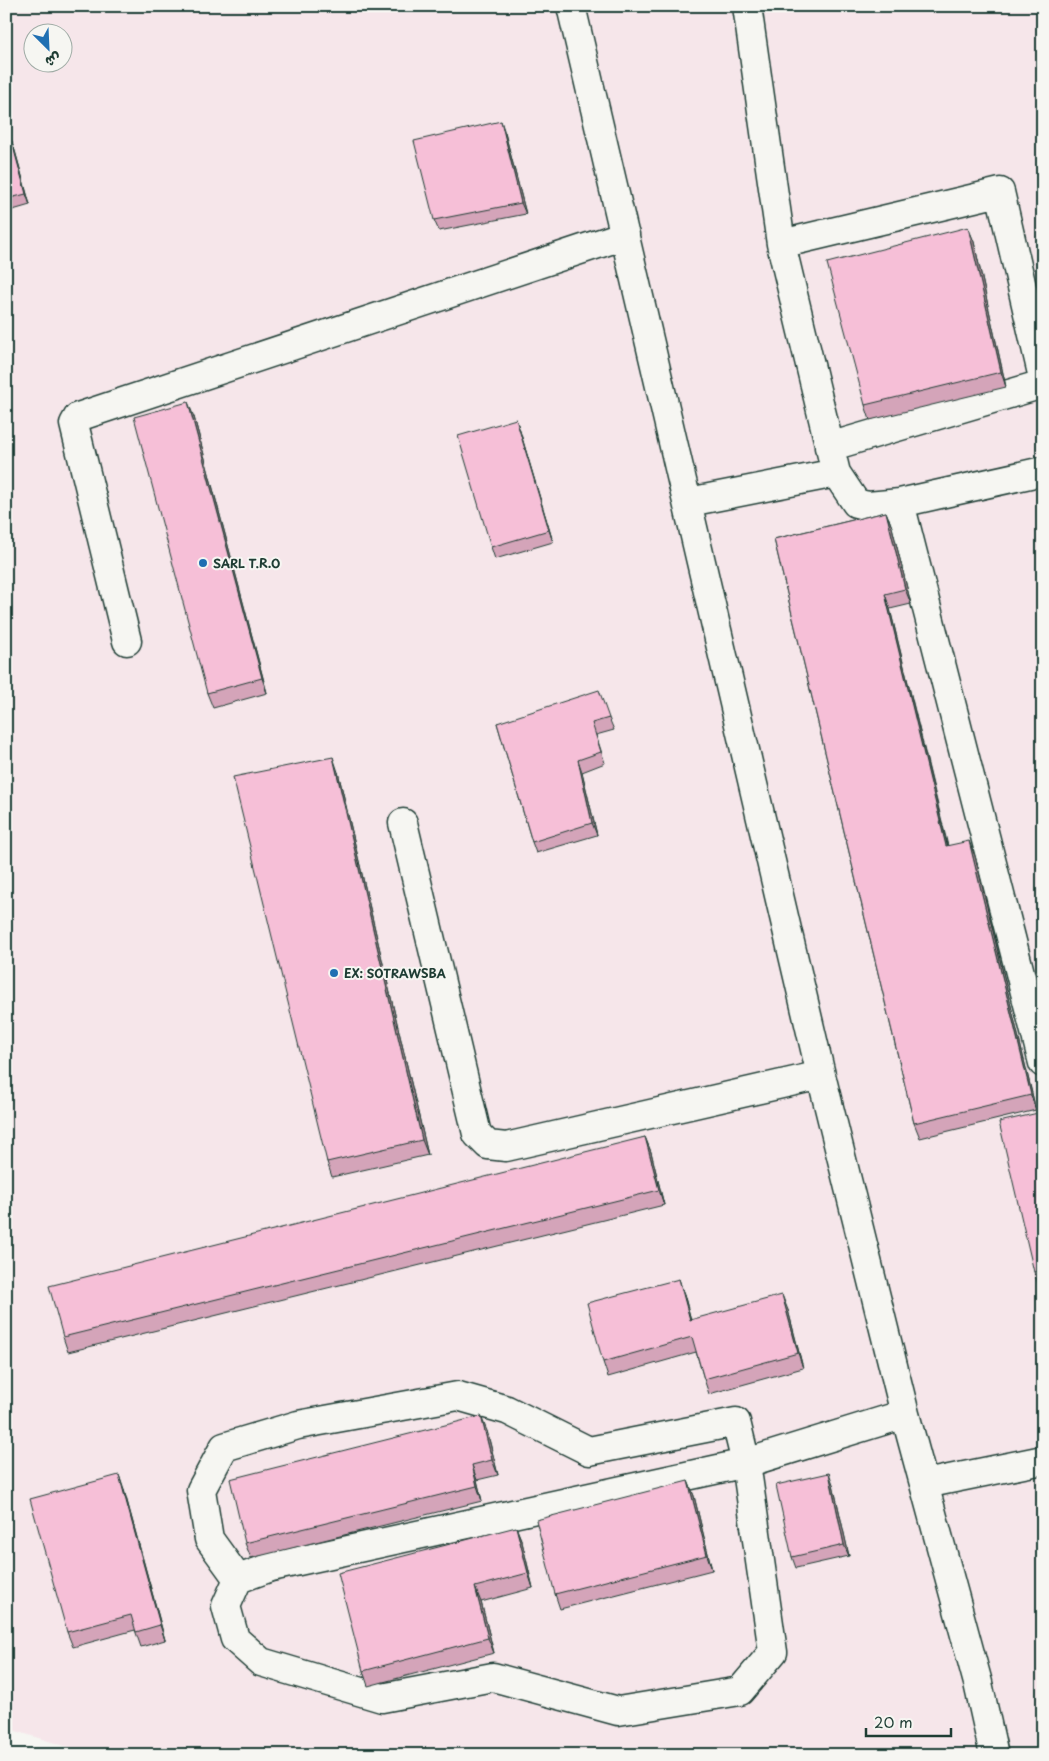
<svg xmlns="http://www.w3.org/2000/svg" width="1049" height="1761" font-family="'Playpen Sans','Playpen Sans Arabic',sans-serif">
  <rect width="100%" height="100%" fill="#f6f6f2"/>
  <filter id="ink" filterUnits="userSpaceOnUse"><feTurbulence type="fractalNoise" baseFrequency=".02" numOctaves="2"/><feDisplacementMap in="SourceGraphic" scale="10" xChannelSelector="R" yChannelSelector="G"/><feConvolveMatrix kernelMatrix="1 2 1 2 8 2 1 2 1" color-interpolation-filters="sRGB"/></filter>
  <g filter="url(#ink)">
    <!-- built -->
    <path fill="#f6e6ea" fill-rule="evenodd" d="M6 6H1043V1755H94L6 1728ZM32 32H62V62H32Z"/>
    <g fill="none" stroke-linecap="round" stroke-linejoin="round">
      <defs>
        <path id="minor" d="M571 6 821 1075 905 1414 978 1683 994 1755
          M747 6 781 244
          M829 447 1043 384
          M836 473 781 244 1000 192 1043 378
          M689 502 836 473 856 503 868 506 900 503 1043 471
          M900 503 1043 1063
          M127 641 74 424 78 417 625 235
          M403 823 477 1134 488 1145 506 1147 821 1075
          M925 1484 1043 1460
          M238 1579 209 1539 201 1490 224 1447 298 1425 458 1396 507 1410 589 1451 736 1422 746 1463 773 1652 740 1691 618 1711 493 1677 382 1698 261 1662 235 1639 226 1606 238 1579 271 1567 746 1463 905 1414"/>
      </defs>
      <!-- minor casing -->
      <use href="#minor" stroke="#1f3d34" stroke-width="31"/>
      <!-- minor -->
      <use href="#minor" stroke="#f6f6f2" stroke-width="28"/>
    </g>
    <!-- wall -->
    <path fill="#d4a4b9" stroke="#1f3d34" d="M6 6H10L11 13 6 14Z
      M505 133 526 214 439 231 434 220Z
      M11 139 15 151 30 205 6 212V141Z
      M968 227 974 242 1006 387 870 420 865 405Z
      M194 417 267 693 213 708 207 693Z
      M516 419 520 431 553 542 495 559 491 547Z
      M886 512 892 527 911 604 890 609 948 846 975 856 1036 1110 920 1138 914 1123 774 539Z
      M609 718 614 730 596 735 605 763 582 772 597 835 536 853 532 842 497 723Z
      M338 772 428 1155 332 1177 327 1162Z
      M1043 1125V1282L1038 1284 1034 1272Z
      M645 1137 651 1152 664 1205 68 1352 63 1337Z
      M684 1294 691 1320 788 1310 803 1368 709 1394 704 1379 696 1352 608 1377 603 1362Z
      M487 1431 498 1475 477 1480 482 1501 251 1558 245 1543Z
      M688 1481 694 1496 712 1570 560 1609 555 1594Z
      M833 1484 849 1556 796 1568 792 1557Z
      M124 1490 165 1640 141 1647 135 1630 73 1647 67 1632Z
      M516 1527 522 1542 533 1588 481 1602 494 1653 368 1686 363 1671Z"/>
    <!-- shaded-wall -->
    <path fill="#ac8696" stroke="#1f3d34" d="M501 121 505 133 526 214 521 203Z
      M11 139 15 151 30 205 26 194Z
      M968 227 974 242 1006 387 1001 372Z
      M188 402 194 417 267 693 262 678Z
      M516 419 520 431 553 542 549 530Z
      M886 512 892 527 911 604 905 589Z
      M885 594 890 609 951 861 946 846Z
      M333 757 338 772 428 1155 422 1140Z
      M578 760 582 772 597 835 592 823Z
      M969 841 975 856 1036 1110 1031 1095Z
      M1038 1113 1043 1125V1132Z
      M645 1137 651 1152 664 1205 659 1190Z
      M679 1279 684 1294 695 1335 690 1320Z
      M782 1295 788 1310 803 1368 798 1353Z
      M481 1416 487 1431 498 1475 492 1460Z
      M472 1465 477 1480 482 1501 477 1486Z
      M829 1473 833 1484 849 1556 844 1545Z
      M119 1475 124 1490 165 1640 160 1625Z
      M688 1481 694 1496 712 1570 707 1555Z
      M516 1527 522 1542 533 1588 528 1573Z
      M475 1587 481 1602 494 1653 488 1638Z"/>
    <!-- building -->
    <path fill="#f6bfd7" stroke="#1f3d34" d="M501 121 521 203 434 220 414 141Z
      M11 139 26 194 6 199V141Z
      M968 227 1001 372 865 405 827 263Z
      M188 402 262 678 207 693 134 417Z
      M516 419 549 530 491 547 458 436Z
      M886 512 905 589 885 594 946 846 969 841 1031 1095 914 1123 774 539Z
      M599 690 609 718 592 723 601 752 578 760 592 823 532 842 497 723Z
      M333 757 422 1140 327 1162 233 777Z
      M1038 1113 1043 1132V1270L1034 1272 999 1122Z
      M645 1137 659 1190 63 1337 49 1286Z
      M679 1279 690 1320 782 1295 798 1353 704 1379 692 1337 603 1362 587 1303Z
      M481 1416 492 1460 472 1465 477 1486 245 1543 230 1479Z
      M829 1473 844 1545 792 1557 776 1485Z
      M119 1475 160 1625 136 1632 131 1615 67 1632 30 1499Z
      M688 1481 707 1555 555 1594 536 1520Z
      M516 1527 528 1573 475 1587 488 1638 363 1671 338 1573Z"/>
  </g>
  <!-- markers -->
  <g fill="#1f6fb2" stroke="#f6f6f2" stroke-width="2">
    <circle cx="203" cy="563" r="5"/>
    <circle cx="334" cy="973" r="5"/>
  </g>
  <g text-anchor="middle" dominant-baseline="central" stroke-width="4" stroke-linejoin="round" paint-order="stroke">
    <!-- poi labels -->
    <g font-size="12" font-weight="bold" fill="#1f3d34" stroke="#f6f6f2" text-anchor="start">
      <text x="213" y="563">SARL T.R.O</text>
      <text x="344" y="973">EX: SOTRAWSBA</text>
    </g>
  </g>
  <!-- margin -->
  <rect width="1049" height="1761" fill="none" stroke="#f6f6f2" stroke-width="25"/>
  <rect x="12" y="12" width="1024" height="1736" fill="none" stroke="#1f3d34" stroke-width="2" filter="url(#ink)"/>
  <!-- north arrow -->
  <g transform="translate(48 48) rotate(156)"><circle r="24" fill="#f6f6f2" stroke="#a0aca6"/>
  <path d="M0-4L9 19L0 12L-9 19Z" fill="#1f6fb2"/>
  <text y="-8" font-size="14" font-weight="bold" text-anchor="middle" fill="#1f3d34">ش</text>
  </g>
  <!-- scale -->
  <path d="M866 1728v8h85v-8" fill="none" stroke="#1f3d34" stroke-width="2.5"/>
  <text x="874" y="1728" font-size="15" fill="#1f3d34" stroke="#f6f6f2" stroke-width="4" paint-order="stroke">20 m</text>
</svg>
